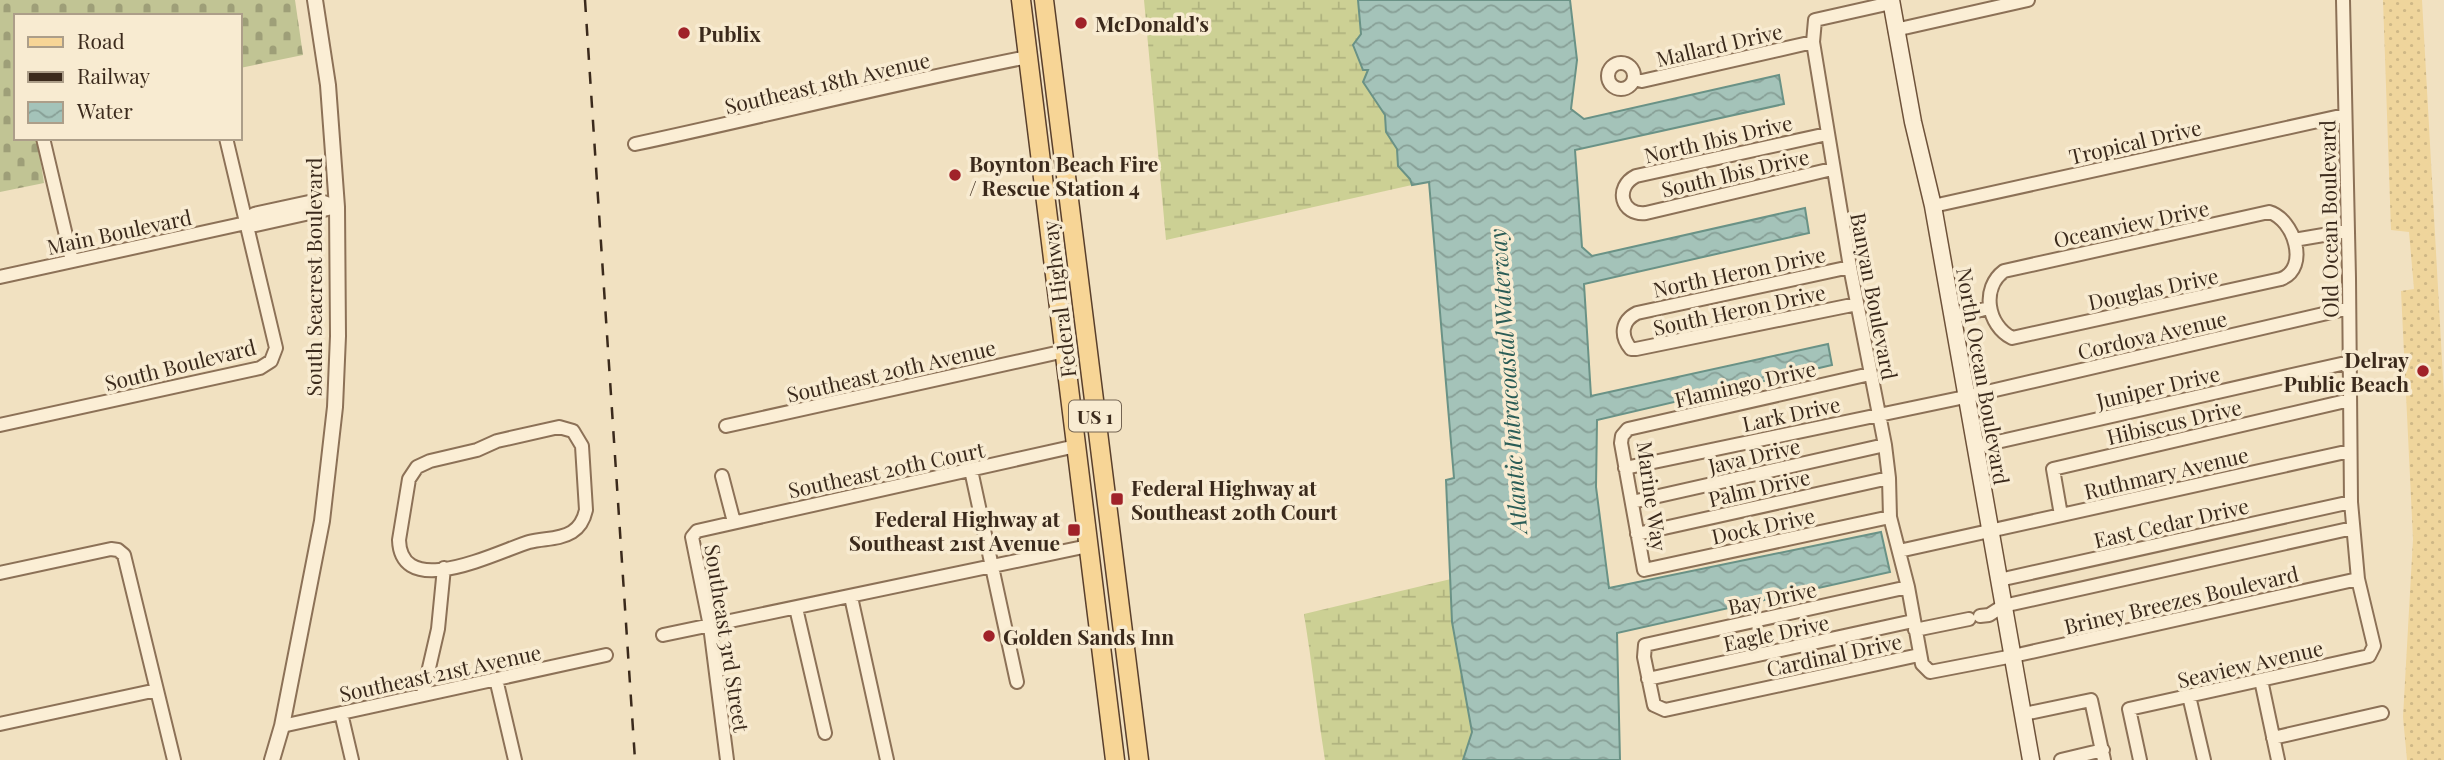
<svg xmlns="http://www.w3.org/2000/svg" width="2444" height="760" font-family="'Playfair Display',serif">
  <defs>
    <pattern id="wetland-marsh" width="20" height="14" patternUnits="userSpaceOnUse" patternTransform="scale(1.75)"><rect width="20" height="14" fill="#ccd094"/><path d="M1 5h8M5 5V1M11 12h8M15 12V8" fill="none" stroke="#b0b37f"/></pattern>
    <pattern id="sand-dots" width="8" height="8" patternUnits="userSpaceOnUse" patternTransform="scale(1.75)"><rect width="8" height="8" fill="#efd59c"/><path d="M2 2h.1M6 6h.1" fill="none" stroke="#ceb786" stroke-width="1.8" stroke-linecap="round"/></pattern>
    <pattern id="cemetery-stones" width="16" height="16" patternUnits="userSpaceOnUse" patternTransform="scale(1.75)"><rect width="16" height="16" fill="#c1c494"/><path d="M2 7V4a2 2 0 0 1 4 0v3zM10 15v-3a2 2 0 0 1 4 0v3z" fill="#9e9f78"/></pattern>
    <pattern id="water-waves" width="16" height="10" patternUnits="userSpaceOnUse" patternTransform="scale(1.75)"><rect width="16" height="10" fill="#a4c3b9"/><path d="M0 5q4-4 8 0t8 0" fill="none" stroke="#879f96"/></pattern>
  </defs>
  <rect width="100%" height="100%" fill="#f1e1c1"/>
  <!-- wetland -->
  <path fill="url(#wetland-marsh)" d="M1144 0H1358L1361 34 1368 70 1363 82 1385 115 1386 132 1397 149 1398 166 1410 179 1412 185 1166 240Z
    M1451 579 1452 622 1472 732 1463 760H1325C1317 711 1312 663 1304 614Z"/>
  <!-- sand -->
  <path fill="url(#sand-dots)" d="M2383 0H2422L2444 396V760H2407L2403 717 2413 539 2401 291 2414 289 2409 232 2391 230Z"/>
  <!-- cemetery -->
  <path fill="url(#cemetery-stones)" d="M0 0H295L303 55 240 68V16H16V138H37L44 183 0 192Z"/>
  <!-- water -->
  <path fill="url(#water-waves)" stroke="#6a9286" stroke-width="2" d="M1358 0H1570L1577 60 1571 109 1584 119 1779 75 1784 104 1575 150 1582 247 1592 256 1805 208 1809 233 1584 284 1591 396 1828 344 1832 365 1597 420 1596 487 1609 588 1881 532 1890 572 1617 633 1620 760H1463L1472 732 1452 622 1446 480 1454 478 1429 182 1412 185 1410 179 1398 166 1397 149 1386 132 1385 115 1363 82 1368 70H1363L1353 45 1361 34Z"/>
  <g fill="none" stroke-linecap="round" stroke-linejoin="round">
    <defs>
      <path id="minor" d="M1891 3 1815 20 1813 42 1850 267 1885 445 1889 478 1890 517 1908 587 1922 664 1930 672 2013 656 2358 579
        M1895 30 2028 0
        M1608 76a13 13 0 1 1 26 0a13 13 0 1 1-26 0Z
        M1634 79 1642 81 1813 42
        M1827 134 1636 176C1614 187 1621 216 1646 213L1832 169
        M43 138 72 261
        M635 144C766 116 896 83 1028 57
        M1933 206 2345 115
        M2269 212C2294 219 2310 268 2281 279L2012 338C1987 325 1981 288 2004 271Z
        M246 223 254 214 318 200 337 207
        M2294 240 2347 231
        M1850 267 1637 313C1621 321 1620 336 1631 349H1636L1857 304
        M0 277 246 223 256 225 337 207
        M1952 317 1989 308
        M1870 374 1628 429 1622 436 1621 443 1644 570 1890 517
        M0 425 260 368 271 361 276 348 226 138
        M726 426 1065 351
        M559 427 573 431 582 446 586 510C584 519 580 527 572 532 559 540 543 538 529 542 499 551 401 602 399 540L409 479 417 467 430 461 477 450 497 441Z
        M1975 447 2350 362
        M1625 468 1965 397 2349 308
        M971 470 1017 682
        M722 476 734 522
        M1632 502 1885 445
        M2061 515 2053 469 2350 400
        M1637 534 1889 478
        M1899 551 2350 451
        M0 573 111 549 118 550 124 555 174 760
        M1999 580 2351 502
        M1908 587 1645 645 1644 657 1654 705 1665 710 1919 655
        M851 597 887 760
        M796 608 825 733
        M1980 616 1989 615 2003 606 2353 528
        M1915 630 1969 619
        M663 635 1088 546
        M496 679 515 760
        M1648 679 1913 621
        M2261 680 2278 760
        M423 694 438 629 444 568
        M2189 696 2204 760
        M341 713 352 760
        M2024 714 2091 700 2104 760
        M0 724 157 690
        M282 726 606 655
        M2273 738 2382 713
        M727 760 710 626 692 537 697 531 1076 446
        M2061 760 2103 750
        M2140 760 2129 709 2369 656 2374 646 2358 579 2351 502 2349 278 2343 0"/>
      <path id="tertiary" d="M272 760 282 726 322 521 335 407 338 336 337 207 328 85 315 0"/>
      <path id="secondary" d="M1891 0 1913 122 1933 206 2031 760"/>
      <path id="primary" d="M1021 0 1115 760
        M1044 0 1139 760"/>
    </defs>
    <!-- minor casing -->
    <use href="#minor" stroke="#8c7157" stroke-width="16"/>
    <!-- tertiary casing -->
    <use href="#tertiary" stroke="#8c7157" stroke-width="18"/>
    <!-- secondary casing -->
    <use href="#secondary" stroke="#6e523a" stroke-width="19"/>
    <!-- primary casing -->
    <use href="#primary" stroke="#593f2c" stroke-width="21"/>
    <!-- minor -->
    <use href="#minor" stroke="#fbeed5" stroke-width="12"/>
    <!-- tertiary -->
    <use href="#tertiary" stroke="#fbeed5" stroke-width="14"/>
    <!-- secondary -->
    <use href="#secondary" stroke="#fbeed5" stroke-width="16"/>
    <!-- primary -->
    <use href="#primary" stroke="#f7d596" stroke-width="18"/>
    <!-- rail -->
    <path stroke="#3b2a1c" stroke-width="2.5" stroke-dasharray="12 12" stroke-linecap="butt" d="M585 0 635 760"/>
  </g>
  <!-- markers -->
  <g fill="#a02229" stroke="#f8ebd1" stroke-width="2.5">
    <circle cx="1081" cy="23" r="7"/>
    <circle cx="684" cy="33" r="7"/>
    <circle cx="955" cy="175" r="7"/>
    <circle cx="2423" cy="371" r="7"/>
    <rect x="1110" y="492" width="14" height="14" rx="3.5"/>
    <rect x="1067" y="523" width="14" height="14" rx="3.5"/>
    <circle cx="989" cy="636" r="7"/>
  </g>
  <g text-anchor="middle" dominant-baseline="central" stroke-width="7" stroke-linejoin="round" paint-order="stroke">
    <!-- shield labels -->
    <rect fill="#f8ebd1" stroke="#746452" stroke-width="2" x="1069" y="400.5" width="52" height="31" rx="5"/>
    <g font-size="19" font-weight="bold" fill="#3b2a1c">
      <text x="1095" y="416">US 1</text>
    </g>
    <!-- poi labels -->
    <g font-size="21" font-weight="bold" fill="#3b2a1c" stroke="#f8ebd1" text-anchor="start">
      <text x="1095" y="23">McDonald's</text>
      <text x="698" y="33">Publix</text>
      <text x="969" y="163">Boynton Beach Fire<tspan x="969" dy="24">/ Rescue Station 4</tspan></text>
      <text x="2409" y="359" text-anchor="end">Delray<tspan x="2409" dy="24">Public Beach</tspan></text>
      <text x="1131" y="487">Federal Highway at<tspan x="1131" dy="24">Southeast 20th Court</tspan></text>
      <text x="1060" y="518" text-anchor="end">Federal Highway at<tspan x="1060" dy="24">Southeast 21st Avenue</tspan></text>
      <text x="1003" y="636">Golden Sands Inn</text>
    </g>
    <!-- street labels -->
    <g font-size="21" fill="#3b2a1c" stroke="#f8ebd1">
      <text transform="translate(1719 44) rotate(-13)">Mallard Drive</text>
      <text transform="translate(827 82) rotate(-13)">Southeast 18th Avenue</text>
      <text transform="translate(1718 138) rotate(-13)">North Ibis Drive</text>
      <text transform="translate(2135 141) rotate(-13)">Tropical Drive</text>
      <text transform="translate(1735 172) rotate(-13)">South Ibis Drive</text>
      <text transform="translate(2328 219) rotate(-91)">Old Ocean Boulevard</text>
      <text transform="translate(2131 223) rotate(-12)">Oceanview Drive</text>
      <text transform="translate(119 231) rotate(-12)">Main Boulevard</text>
      <text transform="translate(1739 271) rotate(-12)">North Heron Drive</text>
      <text transform="translate(313 277) rotate(-90)">South Seacrest Boulevard</text>
      <text transform="translate(2153 288) rotate(-12)">Douglas Drive</text>
      <text transform="translate(1875 296) rotate(79)">Banyan Boulevard</text>
      <text transform="translate(1058 299) rotate(-97)">Federal Highway</text>
      <text transform="translate(1739 309) rotate(-12)">South Heron Drive</text>
      <text transform="translate(2152 334) rotate(-13)">Cordova Avenue</text>
      <text transform="translate(180 364) rotate(-14)">South Boulevard</text>
      <text transform="translate(891 370) rotate(-13)">Southeast 20th Avenue</text>
      <text transform="translate(1984 376) rotate(80)">North Ocean Boulevard</text>
      <text transform="translate(1745 383) rotate(-13)">Flamingo Drive</text>
      <text transform="translate(2158 386) rotate(-13)">Juniper Drive</text>
      <text transform="translate(1791 413) rotate(-12)">Lark Drive</text>
      <text transform="translate(2174 421) rotate(-13)">Hibiscus Drive</text>
      <text transform="translate(1754 455) rotate(-13)">Java Drive</text>
      <text transform="translate(886 469) rotate(-12)">Southeast 20th Court</text>
      <text transform="translate(2166 472) rotate(-13)">Ruthmary Avenue</text>
      <text transform="translate(1759 487) rotate(-13)">Palm Drive</text>
      <text transform="translate(1653 496) rotate(82)">Marine Way</text>
      <text transform="translate(2171 522) rotate(-13)">East Cedar Drive</text>
      <text transform="translate(1763 525) rotate(-12)">Dock Drive</text>
      <text transform="translate(1772 597) rotate(-12)">Bay Drive</text>
      <text transform="translate(2181 599) rotate(-13)">Briney Breezes Boulevard</text>
      <text transform="translate(1776 632) rotate(-12)">Eagle Drive</text>
      <text transform="translate(728 638) rotate(81)">Southeast 3rd Street</text>
      <text transform="translate(1834 654) rotate(-12)">Cardinal Drive</text>
      <text transform="translate(2250 663) rotate(-13)">Seaview Avenue</text>
      <text transform="translate(440 672) rotate(-12)">Southeast 21st Avenue</text>
    </g>
    <!-- water labels -->
    <g font-size="23" font-style="italic" fill="#2a5c56" stroke="#f8ebd1">
      <text transform="translate(1507 381) rotate(-94)">Atlantic Intracoastal Waterway</text>
    </g>
  </g>
  <!-- legend -->
  <rect x="14" y="14" width="228" height="126" fill="#f8ebd1" stroke="#ac9e89" stroke-width="2"/>
  <rect x="28" y="37" width="35" height="10" fill="#f7d596" stroke="#ac9e89" stroke-width="2"/>
  <text x="77" y="49" font-size="21" fill="#3b2a1c">Road</text>
  <rect x="28" y="72" width="35" height="10" fill="#3b2a1c" stroke="#ac9e89" stroke-width="2"/>
  <text x="77" y="84" font-size="21" fill="#3b2a1c">Railway</text>
  <rect x="28" y="102" width="35" height="21" fill="url(#water-waves)" stroke="#ac9e89" stroke-width="2"/>
  <text x="77" y="119" font-size="21" fill="#3b2a1c">Water</text>
</svg>
